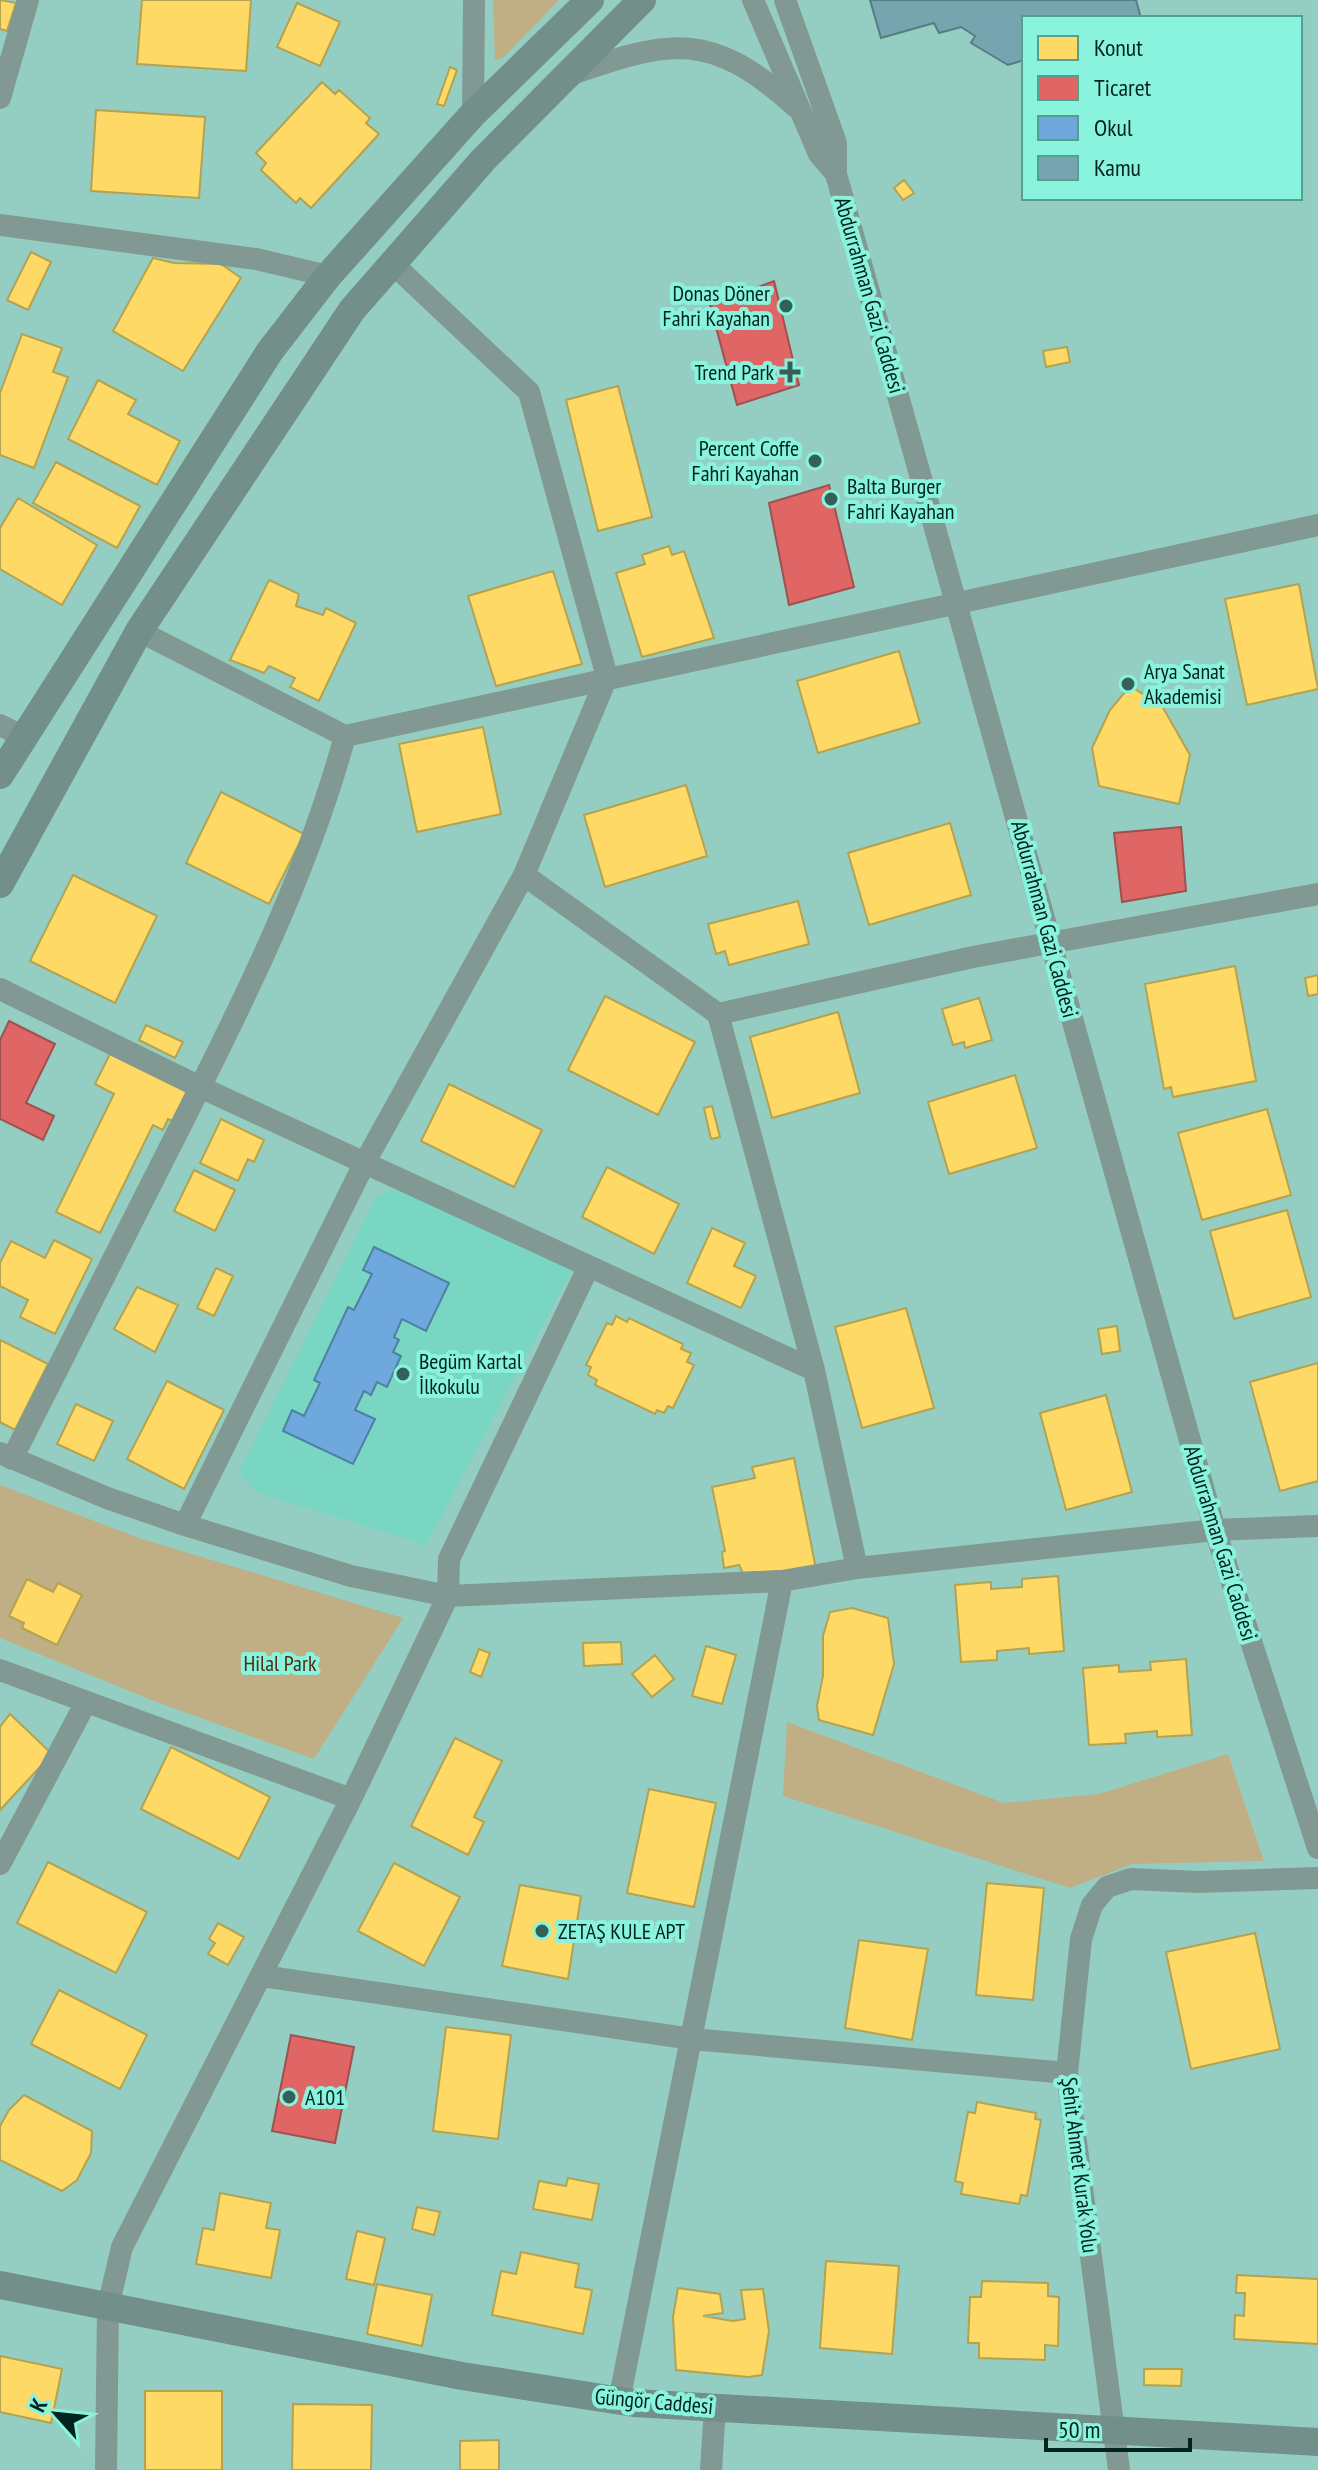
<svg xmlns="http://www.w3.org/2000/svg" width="1318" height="2470" font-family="'PT Sans Narrow',sans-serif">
  <rect width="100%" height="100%" fill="#94cec2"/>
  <!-- built -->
  <path fill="#78d6c3" d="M398 1186 573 1268 426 1545 256 1492 239 1472 376 1197Z"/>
  <!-- green -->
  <path fill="#c0ae84" d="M493 0H559L503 58 495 60Z
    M0 1485 139 1538 403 1618 314 1759 154 1701 0 1638Z
    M787 1722 1004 1803 1099 1794 1228 1754 1264 1861 1132 1864 1070 1888 783 1796Z"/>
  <!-- homes -->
  <path fill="#ffd966" stroke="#b3a350" stroke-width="2" d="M0 0 16 3 7 31 0 29Z
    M142 0H251L246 71 137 64Z
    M297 3 340 22 320 66 277 47Z
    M450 67 457 70 444 106 437 104Z
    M322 82 335 94 339 90 370 118 366 123 379 134 311 208 300 198 296 203 261 170 266 163 256 153Z
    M96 110 205 117 199 198 91 191Z
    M904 180 914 193 903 200 894 188Z
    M31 252 51 262 28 310 7 300Z
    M153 258 174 263 221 264 241 278 183 371 113 331Z
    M22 334 62 348 53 372 68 377 34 468 0 455V393Z
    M1067 347 1070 362 1046 367 1043 351Z
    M98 380 136 400 128 414 180 441 157 485 68 439Z
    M618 386 652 517 598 531 566 400Z
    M56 462 140 506 117 548 33 503Z
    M18 498 97 545 62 605 0 569V528Z
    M669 546 672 555 684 551 714 638 642 657 616 573 645 564 642 555Z
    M553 571 582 664 496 686 468 596Z
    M269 580 299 594 296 606 323 615 326 608 356 623 319 701 290 687 295 678 269 666 264 673 230 660Z
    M1299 584 1318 689 1247 705 1225 599Z
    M899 651 920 723 818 753 797 681Z
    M1130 686 1162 706 1190 755 1179 804 1099 786 1092 748 1110 710Z
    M483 727 501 814 417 832 399 744Z
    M686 785 707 856 605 887 584 815Z
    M221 792 304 834 269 904 186 863Z
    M950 823 971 895 869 925 848 853Z
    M73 875 157 916 115 1003 30 961Z
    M798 901 809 944 729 965 725 951 716 954 708 924Z
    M1235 966 1256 1081 1173 1097 1171 1087 1164 1089 1145 984Z
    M1318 975V994L1308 996 1305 978Z
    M605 996 695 1042 658 1115 568 1070Z
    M979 998 992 1040 965 1048 964 1042 953 1045 942 1009Z
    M838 1012 860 1093 772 1118 750 1037Z
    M146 1025 183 1042 175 1058 139 1040Z
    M110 1054 187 1092 173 1121 168 1119 163 1130 153 1125 100 1233 56 1212 114 1094 95 1084Z
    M1015 1075 1037 1148 949 1174 928 1102Z
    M449 1084 542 1130 514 1187 421 1141Z
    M712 1106 720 1137 711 1139 704 1108Z
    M1267 1109 1291 1195 1202 1220 1178 1133Z
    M221 1119 264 1140 254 1162 248 1159 238 1181 200 1163Z
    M607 1167 679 1204 654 1254 582 1217Z
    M194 1170 235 1190 215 1231 174 1211Z
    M1287 1210 1311 1297 1234 1319 1210 1231Z
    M712 1228 745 1243 734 1266 756 1276 741 1308 687 1283Z
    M54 1240 92 1259 55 1334 20 1317 28 1300 0 1286V1263L11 1241 45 1258Z
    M216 1268 233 1276 214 1316 197 1308Z
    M137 1287 178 1305 155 1352 114 1329Z
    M906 1308 934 1408 862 1428 835 1327Z
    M616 1316 627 1322 629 1318 683 1344 681 1349 691 1353 687 1362 694 1365 673 1408 668 1406 664 1413 657 1410 655 1414 595 1385 597 1380 588 1375 591 1367 586 1365 607 1323 612 1325Z
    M1117 1326 1120 1351 1102 1354 1098 1329Z
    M0 1340 48 1364 15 1430 0 1422Z
    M1318 1363V1481L1280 1491 1250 1382Z
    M167 1381 224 1410 184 1489 127 1459Z
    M1106 1395 1132 1492 1066 1510 1040 1413Z
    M76 1404 113 1421 94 1461 57 1444Z
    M794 1458 816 1569 743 1573 739 1565 724 1568 722 1552 725 1551 712 1487 755 1478 752 1467Z
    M1058 1576 1064 1651 1029 1654V1648L997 1651V1660L961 1662 955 1585 991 1582V1589L1022 1587V1579Z
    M27 1579 53 1592 58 1583 82 1595 57 1645 22 1628 24 1623 9 1616Z
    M852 1608 888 1618 894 1664 873 1735 819 1720 817 1706 823 1676V1636L830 1612Z
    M621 1642 622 1664 584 1666 583 1643Z
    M706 1646 736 1655 722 1704 692 1696Z
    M479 1649 490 1653 481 1677 470 1672Z
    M655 1655 674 1679 652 1697 632 1674Z
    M1186 1659 1192 1735 1157 1737V1731L1125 1734 1126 1743 1089 1745 1083 1668 1119 1665V1672L1151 1670 1150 1662Z
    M10 1714 52 1754 0 1810V1727Z
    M455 1738 502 1761 474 1817 484 1822 468 1855 411 1826Z
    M171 1747 270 1797 239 1859 141 1809Z
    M649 1789 716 1803 694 1907 627 1893Z
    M48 1862 147 1912 116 1973 17 1923Z
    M394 1863 460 1897 424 1966 358 1931Z
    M987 1883 1044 1888 1033 2000 976 1995Z
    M520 1885 581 1896 568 1979 502 1966Z
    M218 1923 244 1937 228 1965 208 1954 215 1943 209 1939Z
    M1255 1933 1280 2049 1191 2069 1166 1952Z
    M859 1940 928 1949 912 2040 845 2028Z
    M59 1990 147 2035 120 2089 31 2044Z
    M446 2027 511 2035 498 2139 433 2131Z
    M24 2095 92 2131 91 2153 77 2180 62 2191 0 2160V2126L9 2110Z
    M977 2102 1036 2113 1035 2119 1041 2120 1027 2196 1021 2195 1019 2204 961 2194 963 2183 955 2181 968 2112 975 2113Z
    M568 2178 599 2184 592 2220 533 2209 539 2181 566 2186Z
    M220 2193 271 2203 266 2228 280 2230 271 2278 196 2264 203 2228 214 2230Z
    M417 2207 440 2212 434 2235 412 2229Z
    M357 2231 385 2238 374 2285 346 2279Z
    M521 2252 579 2264 575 2287 592 2290 583 2334 492 2315 501 2271 516 2274Z
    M826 2261 899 2266 892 2354 820 2348Z
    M1237 2275 1318 2279V2344L1234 2339 1235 2315 1244 2316 1245 2293H1236Z
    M982 2281 1048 2283V2296L1059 2297 1058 2346 1045 2345V2360L979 2358V2343H968L970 2297H981Z
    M377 2284 432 2295 422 2346 367 2334Z
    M678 2288 720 2294 723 2313 703 2316 733 2321 745 2319 741 2290 763 2289 769 2331 762 2375 748 2377 676 2370 673 2317Z
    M0 2356 62 2369 51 2423 0 2412Z
    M1144 2369H1182L1181 2386 1144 2385Z
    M145 2391H222V2470H145Z
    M293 2404 372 2405 371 2470H292Z
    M499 2440V2470H460V2441Z"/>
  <!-- shops -->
  <path fill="#e06666" stroke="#9d5250" stroke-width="2" d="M774 281 799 385 737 405 710 305Z
    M829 485 854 587 789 605 769 503Z
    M1181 827 1186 891 1122 902 1114 833Z
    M9 1021 55 1044 26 1103 54 1116 43 1140 0 1119V1040Z
    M291 2035 354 2047 335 2143 272 2131Z"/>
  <!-- schools -->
  <path fill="#6fa8dc" stroke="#4e80a3" stroke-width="2" d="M374 1247 449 1283 426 1331 402 1319 394 1337 399 1340 393 1352 401 1356 387 1387 377 1382 371 1395 364 1391 355 1410 375 1419 353 1464 283 1431 292 1410 304 1416 320 1383 314 1380 348 1307 354 1310 372 1274 363 1270Z"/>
  <!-- public -->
  <path fill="#76a5af" stroke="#537e84" stroke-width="2" d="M870 0H1136L1141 18H1024V60L1008 65 971 43 975 36 961 27 939 33 934 23 881 38Z"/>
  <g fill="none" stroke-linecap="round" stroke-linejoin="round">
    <!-- minor -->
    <path stroke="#829892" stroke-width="22" d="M753 0 819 154 836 174 1215 1530 1318 1848
      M785 0 836 143V174
      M569 75C672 39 710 30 796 107
      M0 98 28 0
      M473 114 474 0
      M0 225 256 259 328 276
      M139 631 345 736 1318 525
      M0 725 24 737
      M524 875 718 1014 814 1370 857 1568
      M0 989 200 1087 814 1370
      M718 1014 973 957 1318 894
      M0 1453 107 1498 185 1525 351 1576 448 1596 782 1581 857 1568 1215 1530 1318 1526
      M12 1459C67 1350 122 1242 177 1133 242 1005 307 875 345 736
      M185 1525 365 1162 524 875 607 677 529 392 392 263
      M0 1670 351 1799
      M0 1864 85 1704
      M262 1976 692 2039 1067 2073
      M619 2401 782 1581
      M106 2470 108 2307 122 2247 351 1799 448 1596 449 1559 588 1268
      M711 2470 715 2407
      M1119 2470 1067 2073 1081 1939 1092 1905 1107 1887 1131 1879 1198 1882 1318 1878"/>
    <!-- major -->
    <path stroke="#728f89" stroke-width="28" d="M0 775 270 351 328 276 473 114 590 0
      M0 884 139 631 352 310 483 160 642 0
      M0 2285 462 2376 634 2403 1318 2442"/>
  </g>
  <!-- markers -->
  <g fill="#346057" stroke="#89f3dd" stroke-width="3">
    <circle cx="786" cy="306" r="8"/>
    <path d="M786 360h8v8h8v8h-8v8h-8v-8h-8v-8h8z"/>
    <circle cx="815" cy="461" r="8"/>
    <circle cx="831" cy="499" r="8"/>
    <circle cx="1128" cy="684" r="8"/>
    <circle cx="403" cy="1374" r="8"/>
    <circle cx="542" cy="1931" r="8"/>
    <circle cx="289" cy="2097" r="8"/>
  </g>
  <g text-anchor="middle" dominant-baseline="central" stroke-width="8" stroke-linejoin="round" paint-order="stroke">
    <!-- poi labels -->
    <g font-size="22" fill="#01241e" stroke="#89f3dd" text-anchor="start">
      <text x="770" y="293" text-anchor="end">Donas Döner<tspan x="770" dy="25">Fahri Kayahan</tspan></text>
      <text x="774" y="372" text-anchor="end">Trend Park</text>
      <text x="799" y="448" text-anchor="end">Percent Coffe<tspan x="799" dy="25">Fahri Kayahan</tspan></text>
      <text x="847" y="486">Balta Burger<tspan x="847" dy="25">Fahri Kayahan</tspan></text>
      <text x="1144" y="671">Arya Sanat<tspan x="1144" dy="25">Akademisi</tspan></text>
      <text x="419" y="1361">Begüm Kartal<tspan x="419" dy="25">İlkokulu</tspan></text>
      <text x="558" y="1931">ZETAŞ KULE APT</text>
      <text x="305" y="2097">A101</text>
    </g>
    <!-- street labels -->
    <g font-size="22" fill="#01241e" stroke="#89f3dd">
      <text transform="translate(870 295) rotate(74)">Abdurrahman Gazi Caddesi</text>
      <text transform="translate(1045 919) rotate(75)">Abdurrahman Gazi Caddesi</text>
      <text transform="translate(1221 1543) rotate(73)">Abdurrahman Gazi Caddesi</text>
      <text transform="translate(1080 2165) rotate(83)">Şehit Ahmet Kurak Yolu</text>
      <text transform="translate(654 2401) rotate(5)">Güngör Caddesi</text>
    </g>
    <!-- park labels -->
    <g font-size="22" fill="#502d0e" stroke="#89f3dd">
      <text x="280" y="1663">Hilal Park</text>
    </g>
  </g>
  <!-- legend -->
  <rect x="1022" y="16" width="280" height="184" fill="#89f3dd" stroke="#53a091" stroke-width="2"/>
  <rect x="1038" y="36" width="40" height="24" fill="#ffd966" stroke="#53a091" stroke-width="2"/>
  <text x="1094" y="56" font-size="24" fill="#01241e">Konut</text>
  <rect x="1038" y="76" width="40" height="24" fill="#e06666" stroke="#53a091" stroke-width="2"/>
  <text x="1094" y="96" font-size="24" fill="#01241e">Ticaret</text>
  <rect x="1038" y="116" width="40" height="24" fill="#6fa8dc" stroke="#53a091" stroke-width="2"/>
  <text x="1094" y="136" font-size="24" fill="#01241e">Okul</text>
  <rect x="1038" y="156" width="40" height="24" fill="#76a5af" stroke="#53a091" stroke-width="2"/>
  <text x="1094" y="176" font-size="24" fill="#01241e">Kamu</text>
  <!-- north arrow -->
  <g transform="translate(56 2414) rotate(297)" stroke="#89f3dd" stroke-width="6" paint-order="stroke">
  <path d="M0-6L14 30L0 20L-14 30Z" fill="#01241e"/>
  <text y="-12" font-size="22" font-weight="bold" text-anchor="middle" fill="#01241e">K</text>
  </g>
  <!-- scale -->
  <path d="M1046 2438v12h144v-12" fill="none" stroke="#01241e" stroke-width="4"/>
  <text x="1058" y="2438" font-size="24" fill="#01241e" stroke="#89f3dd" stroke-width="6" paint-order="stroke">50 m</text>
</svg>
